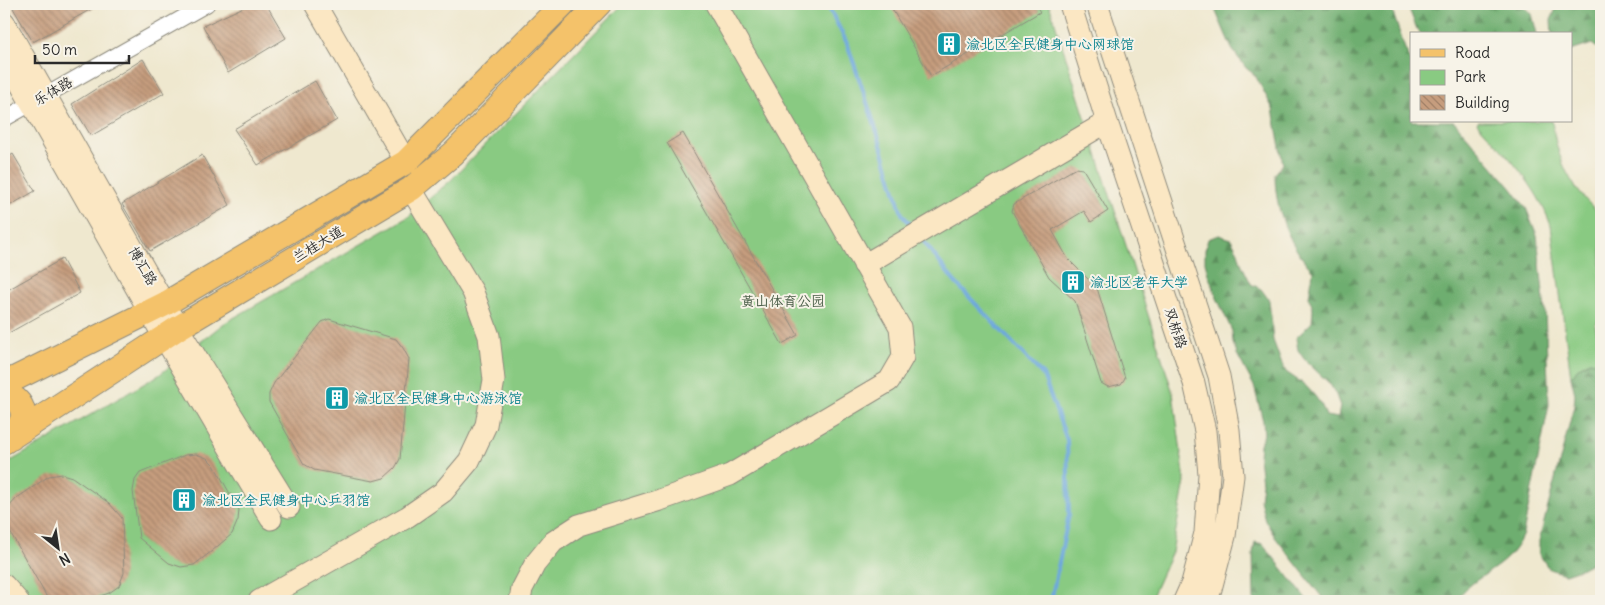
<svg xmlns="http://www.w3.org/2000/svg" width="1605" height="605" font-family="Delius,'LXGW WenKai TC',sans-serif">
  <defs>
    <pattern id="forest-firs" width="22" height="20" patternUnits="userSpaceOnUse" patternTransform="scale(1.25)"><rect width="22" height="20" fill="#6eae70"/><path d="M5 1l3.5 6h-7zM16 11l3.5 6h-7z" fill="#5b8e5c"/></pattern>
    <pattern id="building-back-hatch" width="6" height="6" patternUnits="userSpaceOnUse" patternTransform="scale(1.25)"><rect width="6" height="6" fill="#c69d7e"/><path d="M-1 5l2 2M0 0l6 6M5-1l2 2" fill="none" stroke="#a18067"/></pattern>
  </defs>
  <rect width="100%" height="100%" fill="#f7f3e8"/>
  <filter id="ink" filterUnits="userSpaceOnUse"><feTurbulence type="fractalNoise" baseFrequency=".02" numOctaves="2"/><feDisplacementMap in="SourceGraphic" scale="10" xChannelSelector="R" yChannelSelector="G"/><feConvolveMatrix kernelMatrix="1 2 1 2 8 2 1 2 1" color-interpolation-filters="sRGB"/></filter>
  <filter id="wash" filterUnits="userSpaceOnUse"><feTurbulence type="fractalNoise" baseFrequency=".0096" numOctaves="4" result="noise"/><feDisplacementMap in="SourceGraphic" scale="20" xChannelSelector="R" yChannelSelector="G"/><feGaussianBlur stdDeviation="1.12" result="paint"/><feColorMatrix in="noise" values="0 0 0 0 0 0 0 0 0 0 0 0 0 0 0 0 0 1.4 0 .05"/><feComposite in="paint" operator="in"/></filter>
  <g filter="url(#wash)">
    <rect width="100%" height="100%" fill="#efe8cf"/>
    <!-- green -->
    <path fill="#89ca82" stroke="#5a7a56" d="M623 4H1049L1173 393 1185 481 1172 552 1150 601H4V465L159 375 223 324 408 217 450 181Z
      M1478 121H1552C1557 159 1571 190 1601 214V316L1595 325 1598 337 1601 340V363L1589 361 1579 367 1571 377 1551 226C1536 183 1507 156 1477 123Z"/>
    <!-- forest -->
    <path fill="url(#forest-firs)" stroke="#4c6c4e" d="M1214 4H1390L1405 49 1411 61V121H1454L1513 190 1526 208 1537 235 1545 311 1549 405 1523 534C1508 571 1475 572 1456 601H1325L1275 537 1265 520 1260 500 1262 483 1259 457 1260 444 1264 434 1263 421 1254 386 1237 354 1233 343 1232 331 1217 298 1208 274 1205 262V250L1208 239 1219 235 1231 239 1238 252 1241 263 1251 284 1261 289 1269 300 1273 340 1281 362 1286 372 1305 385 1315 396 1322 406 1326 416 1338 418 1340 406 1336 395 1330 384 1304 359 1298 350 1296 338 1312 322 1313 309 1309 297 1313 271C1289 246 1275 210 1275 174L1283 164 1273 109 1255 75 1246 68 1232 49 1216 12Z
      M1407 4H1521L1532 14 1537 34H1419Z
      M1558 4H1601V51L1592 44 1571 51V34H1552L1551 20Z
      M1590 361 1601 363V558L1580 569 1565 574 1549 569 1539 554V541L1574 406 1575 394 1571 377 1579 367Z
      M1255 542 1263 544 1308 601H1254L1253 553Z"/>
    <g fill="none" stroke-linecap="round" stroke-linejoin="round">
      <!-- stream -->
      <path stroke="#6da8dd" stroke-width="4" d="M827 4 847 43 877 132 902 214 914 229
        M921 238 954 281 1043 375 1067 440 1069 514 1051 601"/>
    </g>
    <g id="blocks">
      <!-- building -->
      <path fill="url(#building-back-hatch)" d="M20 4H100L33 42 13 8Z
        M250 4H266L286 38 228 73 203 26Z
        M889 4H1035L1040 12 931 76Z
        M143 59 164 93 91 136 72 104Z
        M315 81 337 120 258 165 234 129Z
        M683 133 798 335 782 344 667 143Z
        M13 154 35 191 4 209V160Z
        M202 155 230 205 150 251 122 204Z
        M1076 168 1083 169 1108 211 1091 222 1084 211 1052 230 1068 259 1097 288 1125 378 1121 384 1108 387 1101 383 1075 301 1049 277 1012 211 1014 204Z
        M62 259 80 293 7 334 4 328V292Z
        M329 319 396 339 403 348 409 359 400 459 395 468 384 478 373 481 314 470 304 464 269 402V394L274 383 322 322Z
        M196 454 207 458 214 465 239 510 238 520 232 534 212 551 194 565 181 567 169 563 139 538 133 491 135 480 140 473 185 455Z
        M62 474 72 477 109 503 122 518 124 573 119 586 109 593 86 601H49L5 523 7 509 17 498 49 476Z"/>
    </g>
  </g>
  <g filter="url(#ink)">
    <use href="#blocks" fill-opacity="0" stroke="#8d8a7d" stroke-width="1"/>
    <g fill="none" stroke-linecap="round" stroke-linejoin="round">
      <defs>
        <path id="street" d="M4 119 207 4"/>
        <path id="secondary" d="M315 4 406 162
          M1070 4 1107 122 1194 383 1205 431 1209 474 1205 533 1192 583 1184 601
          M1097 4 1219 376 1229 430 1233 476 1225 536 1211 589 1206 601
          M4 22 178 328 289 507
          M4 55 164 337 271 519
          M864 265 1107 122
          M4 585 18 601
          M259 601 407 517 443 492 469 461 486 425 494 380 489 336 473 292 411 189
          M520 601 522 589 535 564 553 542 579 525 660 500 730 475 889 381 903 357 900 327 716 4"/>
        <path id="primary" d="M4 384 165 304 406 162 563 4
          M4 392C16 397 26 406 22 420 20 426 14 433 11 438
          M4 442 178 328 411 189 454 153 599 4"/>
      </defs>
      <!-- street casing -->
      <use href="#street" stroke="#8d8a7d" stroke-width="17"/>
      <!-- secondary casing -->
      <use href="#secondary" stroke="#8d8a7d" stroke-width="23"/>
      <!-- primary casing -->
      <use href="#primary" stroke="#8d8a7d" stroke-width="26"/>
      <!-- street -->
      <use href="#street" stroke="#fff" stroke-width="15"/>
      <!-- secondary -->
      <use href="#secondary" stroke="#fbe7c3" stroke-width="21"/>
      <!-- primary -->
      <use href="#primary" stroke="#f4c26a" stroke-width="24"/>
    </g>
  </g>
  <!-- icons -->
  <defs>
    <symbol id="building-square" viewBox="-11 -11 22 22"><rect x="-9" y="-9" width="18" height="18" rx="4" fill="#0f9aa8" stroke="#f7f3e8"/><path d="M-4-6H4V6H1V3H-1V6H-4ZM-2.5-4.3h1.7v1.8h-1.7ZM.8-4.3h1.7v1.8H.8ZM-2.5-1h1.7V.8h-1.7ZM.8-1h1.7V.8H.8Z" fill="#fff"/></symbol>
  </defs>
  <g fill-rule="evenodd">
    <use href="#building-square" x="935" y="30" width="28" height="28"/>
    <use href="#building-square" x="1059" y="268" width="28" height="28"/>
    <use href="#building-square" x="323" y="384" width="28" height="28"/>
    <use href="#building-square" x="170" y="486" width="28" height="28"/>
  </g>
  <g text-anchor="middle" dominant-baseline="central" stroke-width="4" stroke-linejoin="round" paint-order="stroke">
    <!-- culture labels -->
    <g font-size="14" fill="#0d838f" stroke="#f7f3e8" text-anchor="start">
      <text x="966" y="44">渝北区全民健身中心网球馆</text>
      <text x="1090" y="282">渝北区老年大学</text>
      <text x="354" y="398">渝北区全民健身中心游泳馆</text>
      <text x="202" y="500">渝北区全民健身中心乒羽馆</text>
    </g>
    <!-- street labels -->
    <g font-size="14" fill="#2b2b2b" stroke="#f7f3e8">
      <text transform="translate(53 91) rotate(-30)">乐体路</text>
      <text transform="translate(318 244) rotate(-31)">兰桂大道</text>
      <text transform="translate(143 266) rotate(60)">博汇路</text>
      <text transform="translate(1176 328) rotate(72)">双桥路</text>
    </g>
    <!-- park labels -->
    <g font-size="14" fill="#475b45" stroke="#f7f3e8">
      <text x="783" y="301">黄山体育公园</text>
    </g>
  </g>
  <!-- margin -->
  <rect width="1605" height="605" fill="none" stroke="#f7f3e8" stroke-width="20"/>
  <!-- legend -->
  <rect x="1410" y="32" width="162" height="90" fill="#f7f3e8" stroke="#a5a39c"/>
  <rect x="1420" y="49" width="25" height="8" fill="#f4c26a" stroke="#a5a39c"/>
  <text x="1455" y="58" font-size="15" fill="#2b2b2b">Road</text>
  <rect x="1420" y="70" width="25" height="15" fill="#89ca82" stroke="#a5a39c"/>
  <text x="1455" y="82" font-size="15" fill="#2b2b2b">Park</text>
  <rect x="1420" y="95" width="25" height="15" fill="url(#building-back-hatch)" stroke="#a5a39c"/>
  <text x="1455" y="108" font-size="15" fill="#2b2b2b">Building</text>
  <!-- north arrow -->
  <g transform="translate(58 548) rotate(150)" stroke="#f7f3e8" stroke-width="4" paint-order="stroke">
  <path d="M0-4L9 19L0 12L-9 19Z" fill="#2b2b2b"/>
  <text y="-8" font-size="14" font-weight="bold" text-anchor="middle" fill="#2b2b2b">N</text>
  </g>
  <!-- scale -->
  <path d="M35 55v8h94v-8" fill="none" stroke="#2b2b2b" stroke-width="2.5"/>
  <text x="42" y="55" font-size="15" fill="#2b2b2b" stroke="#f7f3e8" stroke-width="4" paint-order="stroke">50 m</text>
</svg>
